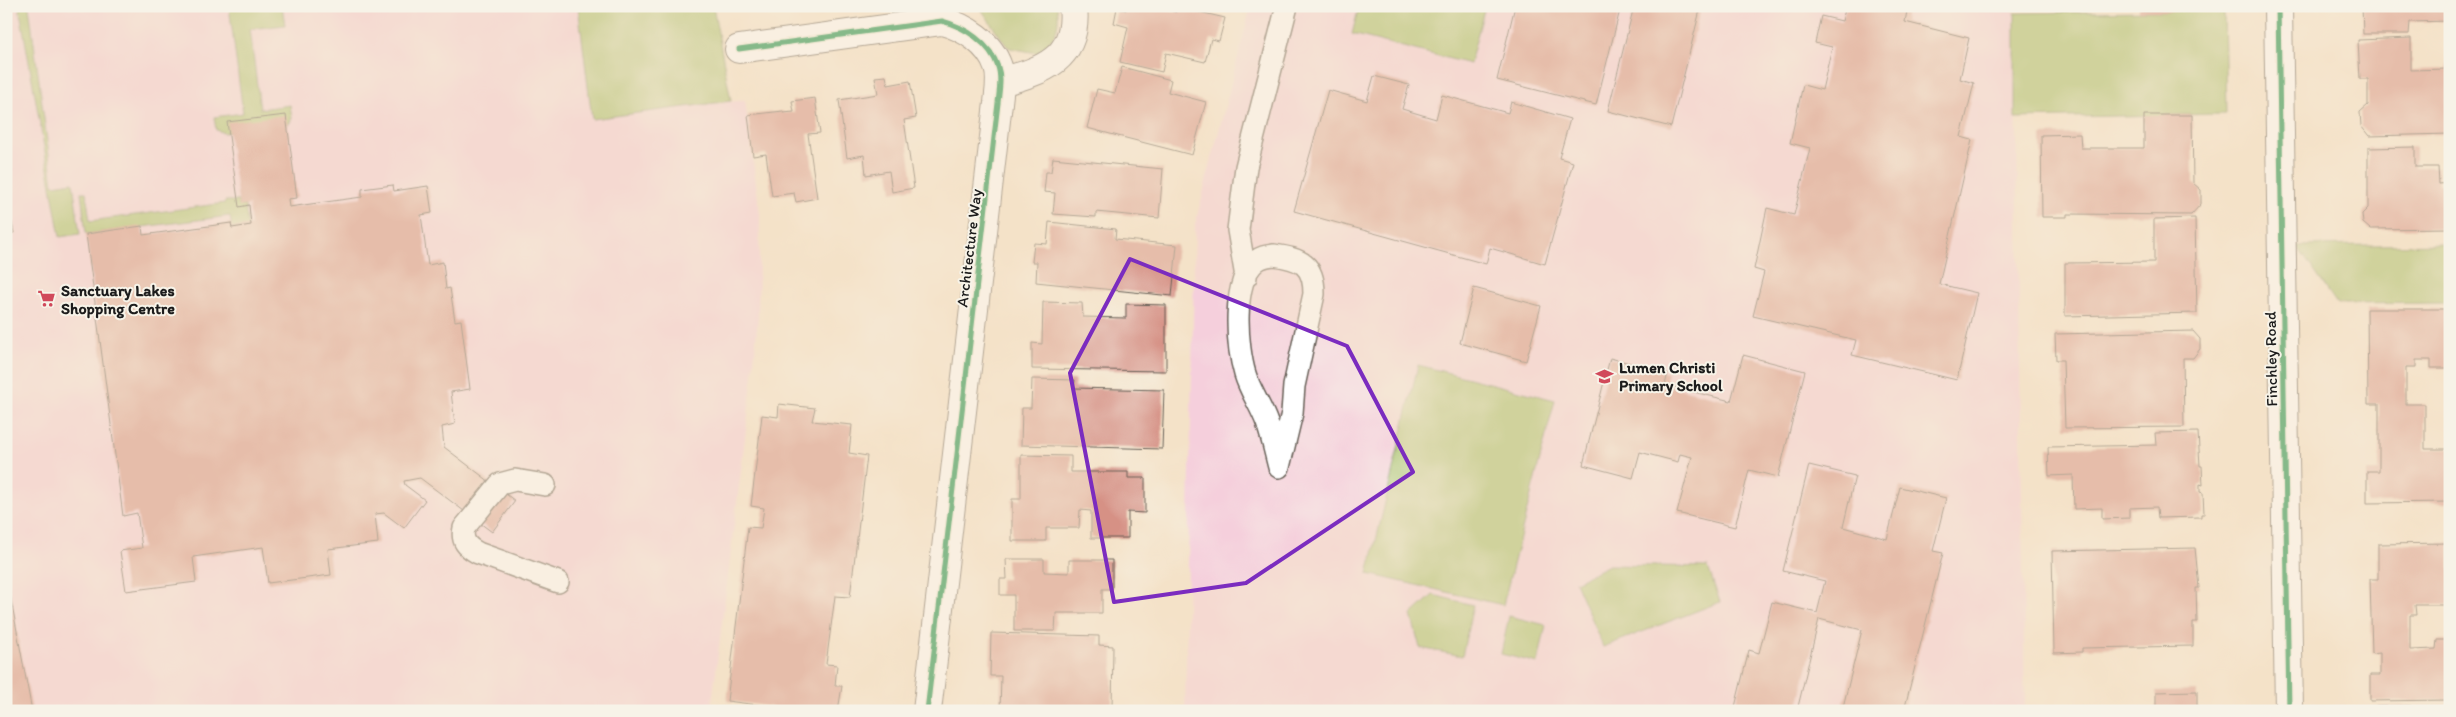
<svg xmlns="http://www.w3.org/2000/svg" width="2456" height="717" font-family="Itim,sans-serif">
  <rect width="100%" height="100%" fill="#f7f3e8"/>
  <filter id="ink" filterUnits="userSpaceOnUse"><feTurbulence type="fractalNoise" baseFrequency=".02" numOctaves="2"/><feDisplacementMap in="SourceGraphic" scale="10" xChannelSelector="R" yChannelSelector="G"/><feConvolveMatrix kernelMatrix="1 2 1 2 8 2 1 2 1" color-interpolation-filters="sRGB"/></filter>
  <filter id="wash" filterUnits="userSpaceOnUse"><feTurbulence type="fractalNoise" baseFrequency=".0096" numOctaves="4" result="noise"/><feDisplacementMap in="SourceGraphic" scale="20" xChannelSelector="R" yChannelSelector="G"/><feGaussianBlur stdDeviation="1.12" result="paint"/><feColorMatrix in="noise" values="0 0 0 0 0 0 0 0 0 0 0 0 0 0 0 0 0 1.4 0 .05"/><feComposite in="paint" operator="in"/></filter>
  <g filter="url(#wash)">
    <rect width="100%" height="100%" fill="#f4e2c8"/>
    <!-- built -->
    <path fill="#f5cfdc" d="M6 6H578L592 119 745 100 760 214 758 317 753 374 711 711H6Z
      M1251 6H2015L2025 711H1185L1195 224Z"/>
    <!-- green -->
    <path fill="#a4bf66" stroke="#606e41" d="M19 6H29L53 185 73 182 80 234 60 237Z
      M229 6H282L285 25 250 29 260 109 290 105 292 118 289 124 224 133 216 130 214 117 243 113Z
      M578 6H713L731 101 592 119Z
      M979 6H1057C1061 26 1055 43 1037 53L1010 48 1006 45Z
      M1359 6H1485L1470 64 1352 34Z
      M2224 10 2226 114 2015 118V13Z
      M81 192H86L90 221 225 203V201H238L239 206H245L248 226 232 228 230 216 86 234Z
      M2450 244V303L2337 304 2297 246Z
      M1418 365 1555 400 1503 605 1368 574Z
      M1609 565 1708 567 1720 602 1603 647 1575 582Z
      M1433 595 1473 605 1462 656 1420 648 1411 615Z
      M1509 616 1546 625 1538 663 1501 654Z"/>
    <g id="blocks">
      <!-- building -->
      <path fill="#d69185" d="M1127 6H1164V9L1176 12 1178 7 1225 18 1219 41 1211 39 1205 62 1166 53 1162 72 1120 62 1128 27 1114 23 1117 8 1126 10Z
        M1226 6H1241L1239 11Z
        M1515 6H1621L1596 105 1497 80Z
        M1634 6H1701L1671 127 1608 111Z
        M1846 6H1887L1907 11 1905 22 1969 38 1960 79 1974 83 1961 137 1972 140 1939 284 1977 293 1957 380 1852 355 1856 340 1753 316 1764 272 1754 269 1767 208 1794 215 1810 148 1790 143 1803 85 1822 90 1832 47 1815 43 1821 16 1842 21Z
        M2139 6H2178V11H2139Z
        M2362 6H2450V21L2410 22 2409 34H2363Z
        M2411 38V70L2447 69V60H2450V134L2369 136 2361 126 2360 112 2368 105V79H2360L2358 40Z
        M1122 67 1171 80 1168 92 1206 102 1192 155 1087 128 1097 89 1115 93Z
        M886 76 888 85 910 81 916 118 904 120 914 188 892 192 889 171 866 175 864 155 847 158 839 100 878 94 875 77Z
        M1374 76 1409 85 1402 109 1436 119 1442 95 1508 113 1511 102 1570 119 1559 158 1573 162 1545 264 1490 248 1486 264 1294 211 1328 90 1367 101Z
        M815 98 820 133 808 134 817 198 796 202 794 193 772 196 766 154 753 156 748 115 783 111V113L794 112 792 101Z
        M286 115 297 198 288 199 289 207 362 197V189L393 185 394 191 428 186 432 213 421 215 428 265 443 262 446 289 450 288 455 321 461 320 470 389 451 392 455 424 442 427 444 447 515 501 492 532 420 478 404 481 405 485 425 500 404 528 384 513 375 514 378 543 328 549 331 575 268 583 263 547 193 557 196 582 126 591 120 551 142 548 137 513 123 516 86 234 142 226 143 235 231 223 232 228 251 225 249 205 239 207 227 122Z
        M2144 115H2192L2193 183 2201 190V204L2191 215 2067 214V217H2042L2041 135 2080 134 2081 148H2144Z
        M2415 147V167H2438L2439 184 2450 183V228L2370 229 2363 223 2362 214 2368 208V148Z
        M1053 158 1163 169 1159 218 1096 212V217L1053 214 1055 193 1044 192 1046 172H1051Z
        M6 194 14 233 6 234Z
        M2195 218 2197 313 2065 316V263L2154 262V219Z
        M1049 222 1116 229 1115 239 1177 245 1172 296 1036 282 1037 262H1032L1034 243 1047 244Z
        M1474 288 1541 306 1526 361 1460 343Z
        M1043 302 1082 303 1083 317 1126 318V304L1166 305V371L1032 369V343L1042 344Z
        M2367 309H2450V368H2431V360H2416V367H2406V404H2425V449H2450V502L2367 503V471H2379V404H2368Z
        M2193 331 2200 339V349L2193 358H2183L2184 427 2065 428 2063 360H2056L2055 334Z
        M1743 355 1805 371 1778 477 1749 470 1735 527 1677 513 1692 457 1680 454 1678 462 1640 452 1633 478 1583 465 1610 358 1668 373 1665 385 1731 401Z
        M1032 379 1075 380 1074 388 1164 390 1162 449 1021 445 1022 408H1031Z
        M779 404 815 408 812 421 852 425 849 453 867 456 850 597 835 596 826 664 837 665 835 686H842L838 711H804L727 701 748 527 761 528 764 508 751 506 762 415 778 417Z
        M2198 432 2200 466H2202L2203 485 2200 484V492L2203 493 2204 514H2201V517L2158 518 2157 507 2129 508V518L2102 519V508L2074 509 2073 475 2049 476 2048 447 2156 445 2155 433Z
        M1021 455 1071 456V472H1128V478H1145V513L1128 512V538H1091V511L1080 510 1079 528H1046V541H1012V499H1021Z
        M1809 465 1855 476 1843 527 1887 539 1900 487 1946 498 1933 551 1943 553 1904 711H1842L1862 630 1819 619 1797 711H1734L1749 650 1759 653 1772 602 1817 613 1825 581 1783 571Z
        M2450 543V605H2415L2416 615H2410V650L2436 649 2437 640H2450V700L2370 701V675H2380V653L2372 654 2370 579H2378V544Z
        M2195 548 2199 588H2196L2197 622H2193V646L2082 648V652L2054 653 2052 551Z
        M1006 559H1044V572L1069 573V560H1112V589H1102V613H1056L1055 631H1014V595H1000V579H1007Z
        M6 578H7L32 711H6Z
        M991 633 1099 636V645L1113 646 1112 710 1043 708V711H1000L1001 676H990Z
        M2197 691V711H2156V692Z
        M2411 706 2412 711H2373V707Z"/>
    </g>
  </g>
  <g filter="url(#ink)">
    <use href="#blocks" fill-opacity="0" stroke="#686158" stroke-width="1"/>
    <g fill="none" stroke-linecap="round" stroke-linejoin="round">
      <defs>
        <path id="lane" d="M1274 255C1301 259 1314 264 1314 294L1294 386 1292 413 1279 467C1275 452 1272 437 1267 423 1261 406 1250 391 1245 374 1237 347 1231 281 1256 261 1262 256 1267 256 1274 255Z
          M1246 277 1238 230 1246 167 1287 6
          M545 485 515 480 500 484 464 528C461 541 467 547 478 553L558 582"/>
        <path id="street" d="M2278 6 2289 711
          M739 49 942 21C965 27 990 43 998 67 1002 78 999 92 998 103L927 711
          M1000 82C1043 71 1079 59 1073 6"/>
      </defs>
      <!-- lane casing -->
      <use href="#lane" stroke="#686158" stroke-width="24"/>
      <!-- street casing -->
      <use href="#street" stroke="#686158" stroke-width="30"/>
      <!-- lane -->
      <use href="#lane" stroke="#fff" stroke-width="21"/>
      <!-- street -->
      <use href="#street" stroke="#fff" stroke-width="28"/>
      <defs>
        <path id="cycleway" d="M2278 6 2289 711
          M739 49 942 21C965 27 990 43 998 67 1002 78 999 92 998 103L927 711"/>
      </defs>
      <!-- cycleway casing -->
      <use href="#cycleway" stroke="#f7f3e8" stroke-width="8"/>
      <!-- cycleway -->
      <use href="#cycleway" stroke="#00873e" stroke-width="5"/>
    </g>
  </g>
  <!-- marked area -->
  <path d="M0 0H2456V717H0ZM1130 259 1347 346 1413 472 1246 583 1114 602 1070 373Z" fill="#f4e2c8" fill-opacity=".55" fill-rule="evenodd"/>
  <path fill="none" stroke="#7b2cbf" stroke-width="4" stroke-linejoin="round" d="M1130 259 1347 346 1413 472 1246 583 1114 602 1070 373Z"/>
  <!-- icons -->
  <defs>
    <symbol id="supermarket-bare" viewBox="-9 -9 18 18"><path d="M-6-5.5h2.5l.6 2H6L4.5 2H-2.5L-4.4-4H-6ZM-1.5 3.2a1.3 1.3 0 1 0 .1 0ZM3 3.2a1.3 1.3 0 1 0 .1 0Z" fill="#d1495b" stroke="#f7f3e8" stroke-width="2.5" paint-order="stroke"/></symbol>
    <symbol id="school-bare" viewBox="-9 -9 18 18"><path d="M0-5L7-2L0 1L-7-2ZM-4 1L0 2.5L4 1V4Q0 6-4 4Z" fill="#d1495b" stroke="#f7f3e8" stroke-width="2.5" paint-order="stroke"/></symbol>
  </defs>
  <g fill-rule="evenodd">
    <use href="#supermarket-bare" x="34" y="286" width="25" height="25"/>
    <use href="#school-bare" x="1592" y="364" width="25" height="25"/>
  </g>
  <g text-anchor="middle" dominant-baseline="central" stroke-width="4" stroke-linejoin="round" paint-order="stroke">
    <!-- street labels -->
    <g font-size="16" fill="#1c1c1c" stroke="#f7f3e8">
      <text transform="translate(969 248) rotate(-83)">Architecture Way</text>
      <text transform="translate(2271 359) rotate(-91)">Finchley Road</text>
    </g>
    <!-- poi labels -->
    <g font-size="16" font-weight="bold" fill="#1c1c1c" stroke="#f7f3e8" text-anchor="start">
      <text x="61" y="290">Sanctuary Lakes<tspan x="61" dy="18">Shopping Centre</tspan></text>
      <text x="1619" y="367">Lumen Christi<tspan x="1619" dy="18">Primary School</tspan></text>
    </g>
  </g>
  <!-- margin -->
  <rect width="2456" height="717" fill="none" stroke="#f7f3e8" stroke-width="25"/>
</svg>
